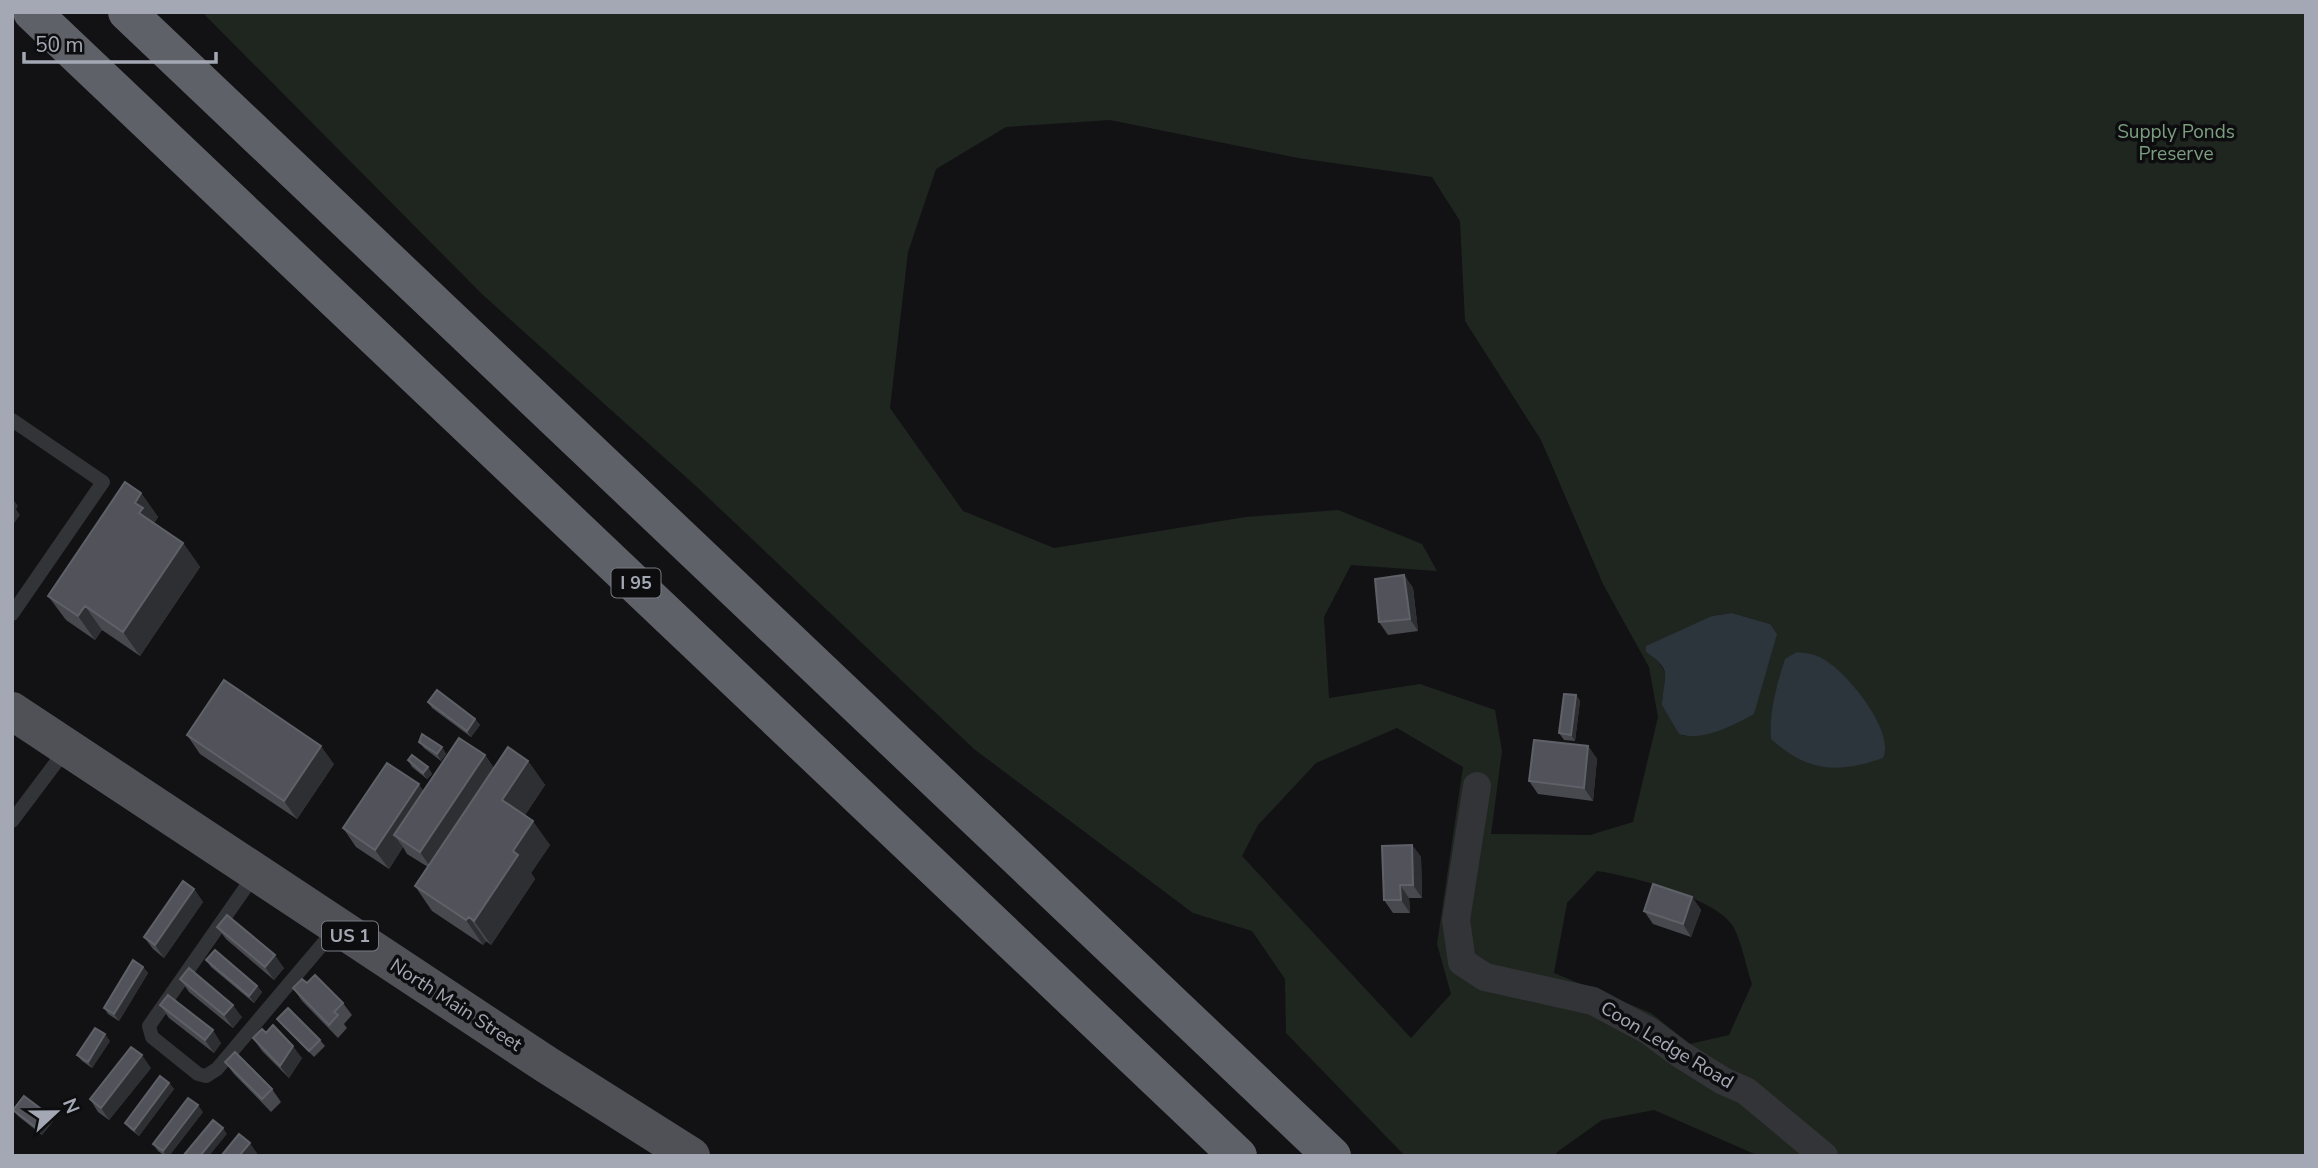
<svg xmlns="http://www.w3.org/2000/svg" width="2318" height="1168" font-family="'Nunito Sans',sans-serif">
  <rect width="100%" height="100%" fill="#121214"/>
  <!-- green -->
  <path fill="#1f2620" fill-rule="evenodd" d="M202 12H2306V1156H1759L1654 1110 1602 1120 1557 1152 1556 1156H1405L1286 1033 1285 979 1252 931 1193 913 974 749 697 487 483 295ZM1110 120 1298 158 1432 177 1460 221 1465 321 1541 440 1603 584 1649 667 1658 717 1633 822 1590 835 1491 834 1502 751 1495 710 1420 684 1329 698 1324 617 1351 565 1437 571 1422 544 1338 510 1246 517 1054 548 963 511 890 408 908 252 936 169 1006 127ZM1732 613 1770 624 1685 736 1679 734 1662 699C1667 681 1669 674 1656 659L1712 616ZM1397 728 1463 767 1437 944 1451 994 1411 1038 1242 856 1258 825 1316 763ZM1597 871C1631 876 1714 897 1733 926 1742 942 1746 967 1752 984L1729 1035 1690 1044 1651 1013 1554 973 1567 903Z"/>
  <!-- water -->
  <path fill="#2c343c" d="M1732 613 1770 624 1777 634 1754 714C1734 725 1702 742 1679 734L1662 705C1663 677 1675 671 1646 652V646L1712 616Z
    M1797 652C1806 653 1815 654 1823 659 1846 671 1896 731 1883 758 1838 774 1807 772 1771 739 1769 712 1777 684 1785 659Z"/>
  <g fill="none" stroke-linecap="round" stroke-linejoin="round">
    <!-- service -->
    <path stroke="#333438" stroke-width="14" d="M12 420 103 482 12 614
      M12 821 67 748
      M255 874 149 1026 152 1037 198 1074 206 1076 217 1069 337 927"/>
    <!-- minor -->
    <path stroke="#333438" stroke-width="28" d="M1477 786 1456 920 1462 962 1485 977 1593 1001 1649 1031 1680 1054 1723 1081 1746 1091 1824 1156"/>
    <!-- primary -->
    <path stroke="#4f5157" stroke-width="38" d="M12 711 547 1065 691 1156"/>
    <!-- motorway -->
    <path stroke="#5f6169" stroke-width="38" d="M32 12 1238 1156
      M127 12 1332 1156"/>
  </g>
  <!-- wall -->
  <path fill="#48494f" d="M141 493 158 517 154 523 183 543 200 567 140 656 102 630 95 640 66 620 48 596Z
    M1404 575 1413 588 1418 631 1388 635 1379 622Z
    M1576 695 1580 701 1575 741 1564 740 1559 733Z
    M428 702 475 719 480 725 471 737 432 708Z
    M187 735 334 764 297 819 200 754Z
    M419 742 442 747 446 754 441 761 424 748Z
    M1588 746 1597 759 1593 801 1538 794 1529 781Z
    M485 755 494 768 528 761 545 785 525 815 550 845 531 873 535 879 491 945 486 941 483 945 432 911 415 886 428 867 407 854 403 847 389 869 356 847 343 828 424 791Z
    M408 760 428 767 432 774 427 779 412 767Z
    M1412 845 1421 857 1422 898H1409L1410 913H1393L1384 900Z
    M194 889 203 902 164 958 153 949 144 937Z
    M1692 897 1701 910 1691 937 1653 924 1644 911Z
    M217 927 284 968 274 980 226 939Z
    M206 960 257 986 262 992 254 1003 211 967Z
    M143 967 148 973 119 1021 108 1014 104 1008Z
    M180 979 242 1017 233 1028 189 992Z
    M307 983 343 1003 352 1015 344 1024 347 1028 338 1038 302 1001 293 988Z
    M160 1005 221 1043 214 1053 169 1018Z
    M277 1019 320 1040 325 1046 314 1057 282 1025Z
    M266 1033 302 1058 289 1078 262 1051 253 1038Z
    M110 1041 92 1068 82 1061 77 1055Z
    M225 1062 272 1089 281 1102 271 1112 234 1074Z
    M151 1068 109 1120 98 1112 90 1099Z
    M169 1083 174 1089 139 1136 130 1129 125 1123Z
    M13 1110 49 1115 53 1121 42 1135 18 1116Z
    M203 1112 169 1156H165L158 1151 153 1144Z"/>
  <!-- shaded-wall -->
  <path fill="#2e2f33" d="M141 493 158 517 154 524 139 513 135 503Z
    M12 498 18 506 16 509 20 515 12 526Z
    M183 543 200 567 140 656 123 632Z
    M1404 575 1413 588 1418 631 1410 619Z
    M85 606 102 630 95 640 78 616Z
    M1576 695 1580 701 1575 741 1571 735Z
    M475 719 480 725 471 737 467 731Z
    M321 746 334 764 297 819 284 801Z
    M1588 746 1597 759 1593 801 1584 788Z
    M442 747 446 754 441 761 437 754Z
    M485 755 498 774 433 871 420 852Z
    M528 761 545 785 519 824 502 800Z
    M428 767 432 774 427 779 423 773Z
    M419 784 432 803 394 835 403 847 389 869 375 850Z
    M533 821 550 845 531 873 535 879 491 945 474 921 513 851Z
    M1412 845 1421 857 1422 898 1413 885Z
    M1400 885 1409 898 1410 913 1401 900Z
    M194 889 203 902 164 958 155 945Z
    M1692 897 1701 910 1691 937 1683 924Z
    M469 917 486 941 483 945 466 920Z
    M275 955 284 968 274 980 265 967Z
    M143 967 148 973 119 1021 114 1014Z
    M257 986 262 992 254 1003 249 996Z
    M233 1005 242 1017 233 1028 224 1015Z
    M213 1030 221 1043 214 1053 205 1040Z
    M105 1034 110 1041 92 1068 88 1062Z
    M293 1046 302 1058 289 1078 280 1066Z
    M142 1055 151 1068 109 1120 101 1108Z
    M169 1083 174 1089 139 1136 134 1130Z
    M198 1105 203 1112 169 1156H166L163 1151Z
    M49 1115 53 1121 42 1135 38 1129Z
    M223 1128 227 1134 209 1156H200Z
    M250 1143 259 1156H239Z"/>
  <!-- building -->
  <path fill="#52535a" stroke="#5f6168" stroke-width="2" d="M125 482 141 493 135 503 143 508 139 513 183 543 123 632 85 606 78 616 48 596Z
    M1404 575 1410 619 1379 622 1375 579Z
    M224 680 321 746 284 801 187 735Z
    M437 690 475 719 467 731 428 702Z
    M1564 694 1576 695 1571 735 1559 733Z
    M422 734 442 747 437 754 419 742Z
    M459 738 485 755 420 852 394 835Z
    M1534 740 1588 746 1584 788 1529 781Z
    M508 747 528 761 502 800 533 821 513 851 518 855 474 921 469 917 466 920 415 886Z
    M412 755 428 767 423 773 408 760Z
    M387 763 419 784 375 850 343 828Z
    M1412 845 1413 885H1400L1401 900H1384L1382 846Z
    M183 881 194 889 155 945 144 937Z
    M1653 884 1692 897 1683 924 1644 911Z
    M227 915 275 955 265 967 217 927Z
    M215 950 257 986 249 996 206 960Z
    M133 960 143 967 114 1014 104 1008Z
    M189 968 233 1005 224 1015 180 979Z
    M315 975 343 1003 334 1012 338 1015 329 1025 293 988 302 979 307 983Z
    M168 995 213 1030 205 1040 160 1005Z
    M288 1008 320 1040 309 1051 277 1019Z
    M273 1025 293 1046 280 1066 253 1038 262 1029 266 1033Z
    M95 1028 105 1034 88 1062 77 1055Z
    M131 1047 142 1055 101 1108 90 1099Z
    M235 1052 272 1089 262 1099 225 1062Z
    M160 1076 169 1083 134 1130 125 1123Z
    M24 1096 49 1115 38 1129 13 1110Z
    M188 1098 198 1105 163 1151 153 1144Z
    M213 1120 223 1128 200 1156H183Z
    M239 1134 250 1143 239 1156H221Z"/>
  <g text-anchor="middle" dominant-baseline="central" stroke-width="7" stroke-linejoin="round" paint-order="stroke">
    <!-- shield labels -->
    <g fill="#0d0d0f" stroke="#777a82" stroke-width="2">
      <rect x="611.5" y="568.5" width="49" height="29" rx="5"/>
      <rect x="322" y="921.5" width="56" height="29" rx="5"/>
    </g>
    <g font-size="18" font-weight="bold" fill="#a4a8b4">
      <text x="636" y="583">I 95</text>
      <text x="350" y="936">US 1</text>
    </g>
    <!-- park labels -->
    <g font-size="19" fill="#7c9e80" stroke="#0d0d0f">
      <text x="2176" y="132">Supply Ponds<tspan x="2176" dy="22">Preserve</tspan></text>
    </g>
    <!-- street labels -->
    <g font-size="19" fill="#a4a8b4" stroke="#0d0d0f">
      <text transform="translate(456 1005) rotate(33)">North Main Street</text>
      <text transform="translate(1667 1045) rotate(31)">Coon Ledge Road</text>
    </g>
  </g>
  <!-- border -->
  <rect width="2318" height="1168" fill="none" stroke="#a4a8b4" stroke-width="28"/>
  <!-- north arrow -->
  <g transform="translate(56 1112) rotate(68)" stroke="#0d0d0f" stroke-width="5" paint-order="stroke">
  <path d="M0-5L12 26L0 18L-12 26Z" fill="#a4a8b4"/>
  <text y="-10" font-size="19" font-weight="bold" text-anchor="middle" fill="#a4a8b4">N</text>
  </g>
  <!-- scale -->
  <path d="M24 52v10h192v-10" fill="none" stroke="#a4a8b4" stroke-width="3.5"/>
  <text x="35" y="52" font-size="21" fill="#a4a8b4" stroke="#0d0d0f" stroke-width="5" paint-order="stroke">50 m</text>
</svg>
